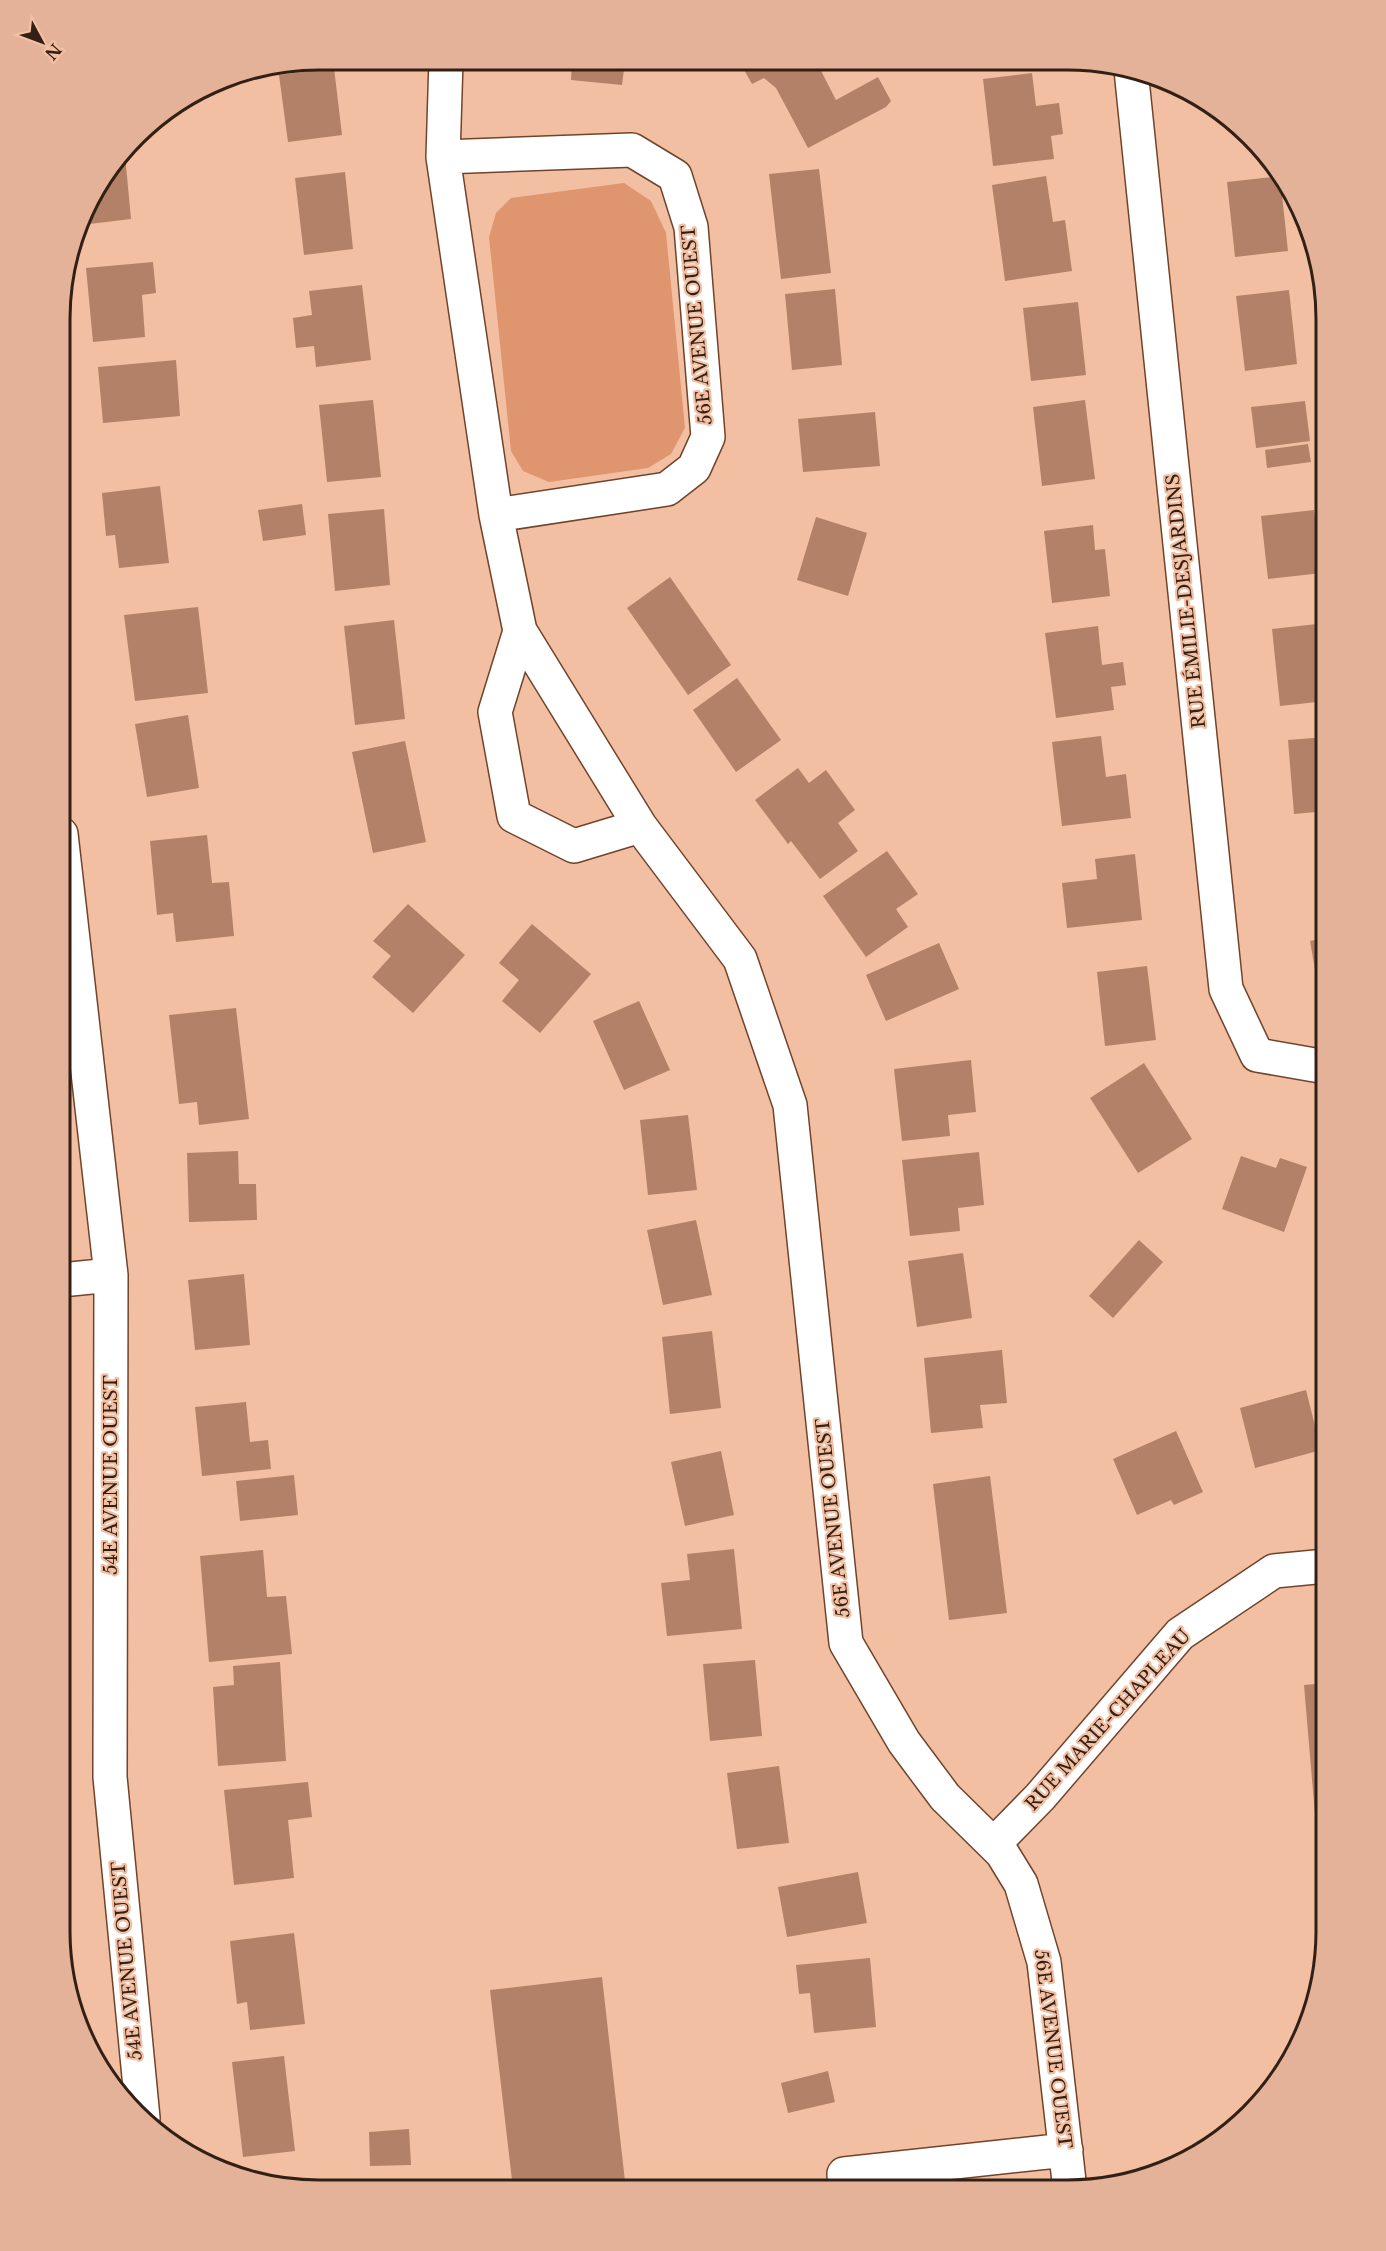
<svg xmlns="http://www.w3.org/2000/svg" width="1386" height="2251" font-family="'Libre Baskerville',serif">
  <rect width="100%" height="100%" fill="#f3bfa3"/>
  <!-- green -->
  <path fill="#df956d" d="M624 183 651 201 666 233 685 428 671 454 648 468 549 482 523 471 511 451 489 237 496 213 511 198Z"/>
  <!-- building -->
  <path fill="#b28167" d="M572 61H625L622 85 571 80Z
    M739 61H816L836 100 878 77 891 101 886 107 808 148 776 88 764 78 752 84Z
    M334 68 342 135 288 142 279 75Z
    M1032 73 1036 106 1059 103 1063 134 1051 136 1054 159 993 166 983 79Z
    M125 155 131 219 81 225 87 204Z
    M819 169 831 273 781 279 769 174Z
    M345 172 353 249 304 255 295 178Z
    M1046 176 1053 222 1065 220 1072 271 1005 281 992 185Z
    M1280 176 1288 251 1235 257 1227 182Z
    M153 262 156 293 142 295 145 337 93 342 86 268Z
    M362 285 371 360 316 367 314 346 296 348 293 318 312 315 309 291Z
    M835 289 842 365 792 370 785 294Z
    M1289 290 1297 364 1245 371 1236 296Z
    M1078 302 1086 375 1031 381 1023 308Z
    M176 360 180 416 103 423 98 367Z
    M373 400 381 477 327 482 319 405Z
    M1085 400 1095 479 1042 486 1033 407Z
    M1305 401 1310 441 1256 448 1251 407Z
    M875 412 880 466 803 472 798 419Z
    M1308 444 1311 462 1267 468 1265 450Z
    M160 486 169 563 119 568 115 535 106 536 102 493Z
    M302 504 306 535 263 541 258 510Z
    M384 509 390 585 335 591 328 514Z
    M1314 510 1322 573 1268 579 1261 516Z
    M816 517 867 533 848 596 797 580Z
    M1093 525 1095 550 1105 549 1110 596 1052 603 1044 531Z
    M670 577 731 665 688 695 627 608Z
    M198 607 208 693 135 701 124 615Z
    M394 620 405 719 355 725 344 626Z
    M1326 623V701L1280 706 1272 629Z
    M1098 626 1102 665 1123 662 1126 685 1111 687 1114 710 1056 718 1045 633Z
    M737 678 781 740 736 772 693 710Z
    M188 715 199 788 147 797 135 724Z
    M1101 736 1106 777 1126 774 1131 818 1062 826 1052 742Z
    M1326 737V811L1294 814 1288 740Z
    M405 741 426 842 373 853 352 752Z
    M798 768 809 783 826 770 855 810 838 823 858 851 820 879 791 841 788 844 755 800Z
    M207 835 212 883 229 882 234 936 176 942 173 913 157 915 150 841Z
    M887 851 918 894 896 909 908 927 866 957 823 896Z
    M1135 854 1142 920 1067 928 1062 883 1097 879 1095 859Z
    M408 904 465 955 413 1013 372 977 391 956 373 941Z
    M532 924 591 974 540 1033 502 1001 519 980 499 963Z
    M1326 938V990L1319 992 1310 941Z
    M939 943 959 989 886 1021 866 975Z
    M1147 966 1156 1040 1105 1046 1097 972Z
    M639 1001 670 1070 624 1090 593 1021Z
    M236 1008 249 1119 199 1125 197 1102 179 1104 169 1015Z
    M971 1060 976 1112 948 1115 950 1136 902 1141 894 1069Z
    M1144 1063 1192 1139 1138 1173 1090 1098Z
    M688 1115 697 1190 648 1195 640 1120Z
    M238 1151 239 1184H256L257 1220 189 1222 187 1153Z
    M979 1152 984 1205 958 1208 960 1231 910 1236 902 1160Z
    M1241 1156 1276 1168 1280 1158 1307 1167 1284 1232 1222 1209Z
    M696 1220 712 1295 663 1305 647 1230Z
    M1139 1240 1163 1262 1113 1318 1089 1296Z
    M963 1253 972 1318 917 1327 908 1261Z
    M244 1274 250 1345 195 1350 188 1280Z
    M712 1331 721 1408 670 1414 662 1337Z
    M1002 1350 1007 1403 980 1405 983 1428 931 1433 924 1358Z
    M1306 1390 1321 1450 1255 1468 1240 1408Z
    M246 1402 250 1442 268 1440 271 1469 202 1476 195 1407Z
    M1176 1431 1203 1492 1174 1505 1171 1500 1137 1515 1113 1459Z
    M721 1451 734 1515 685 1526 671 1462Z
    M294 1475 298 1515 240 1521 236 1481Z
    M990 1476 1007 1613 949 1620 933 1484Z
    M734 1549 742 1629 667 1636 661 1583 690 1580 687 1554Z
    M263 1550 267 1597 286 1596 292 1654 209 1662 200 1556Z
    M755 1660 762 1736 710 1741 703 1664Z
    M280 1662 286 1761 218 1766 213 1687 234 1685 233 1666Z
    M1326 1683 1325 1862H1319L1304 1685Z
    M779 1766 789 1843 737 1849 727 1773Z
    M308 1782 312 1817 288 1820 294 1878 234 1885 224 1790Z
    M858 1872 867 1923 787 1937 778 1887Z
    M294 1933 305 2024 250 2030 247 2002 237 2004 230 1941Z
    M870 1958 876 2027 814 2033 810 1993 799 1994 796 1965Z
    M602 1977 626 2190 513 2189 490 1990Z
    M284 2056 295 2151 243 2157 232 2062Z
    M828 2071 835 2102 788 2113 781 2083Z
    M409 2129 411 2165 370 2166 369 2132Z"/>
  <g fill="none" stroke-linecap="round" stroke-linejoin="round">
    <defs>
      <path id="minor" d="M446 60 443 157 496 515 520 631 640 826 740 959 790 1105 846 1643 904 1742 945 1797 1002 1853 1021 1884 1044 1962 1070 2190
        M1131 70 1226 989 1257 1055 1326 1067
        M443 157 632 150 675 176 691 227 708 437 694 468 667 489 496 515
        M520 631 495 712 514 816 574 846 640 826
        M61 834 111 1275 110 1777 143 2118
        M61 1280 111 1275
        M994 1844 1040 1797 1180 1634 1274 1571 1326 1566
        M845 2190 844 2174 1066 2150"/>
    </defs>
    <!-- minor casing -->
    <use href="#minor" stroke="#70442b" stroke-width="36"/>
    <!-- minor -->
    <use href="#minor" stroke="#fff" stroke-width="33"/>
  </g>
  <g text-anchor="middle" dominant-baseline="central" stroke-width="4.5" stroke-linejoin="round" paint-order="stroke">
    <!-- street labels -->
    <g font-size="18" fill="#332015" stroke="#f3bfa3">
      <text transform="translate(697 325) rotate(-95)">56E AVENUE OUEST</text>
      <text transform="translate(1186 601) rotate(-96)">RUE ÉMILIE-DESJARDINS</text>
      <text transform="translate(111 1475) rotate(-90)">54E AVENUE OUEST</text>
      <text transform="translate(833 1518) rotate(-96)">56E AVENUE OUEST</text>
      <text transform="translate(1108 1720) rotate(-48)">RUE MARIE-CHAPLEAU</text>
      <text transform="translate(127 1961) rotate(-95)">54E AVENUE OUEST</text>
      <text transform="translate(1053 2049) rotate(83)">56E AVENUE OUEST</text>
    </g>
  </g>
  <!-- crop -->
  <path d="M0 0H1386V2251H0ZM319 70H1067A249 249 0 0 1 1316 319V1931A249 249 0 0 1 1067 2180H319A249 249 0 0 1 70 1931V319A249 249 0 0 1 319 70Z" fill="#e4b298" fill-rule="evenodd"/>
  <path fill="none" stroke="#332015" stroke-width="3" d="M319 70H1067A249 249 0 0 1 1316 319V1931A249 249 0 0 1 1067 2180H319A249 249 0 0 1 70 1931V319A249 249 0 0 1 319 70Z"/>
  <!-- north arrow -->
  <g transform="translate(42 42) rotate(131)" stroke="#f3bfa3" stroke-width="4.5" paint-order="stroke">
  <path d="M0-4.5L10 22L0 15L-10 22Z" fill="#332015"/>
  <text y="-9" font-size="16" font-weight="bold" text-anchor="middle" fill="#332015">N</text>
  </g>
</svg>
